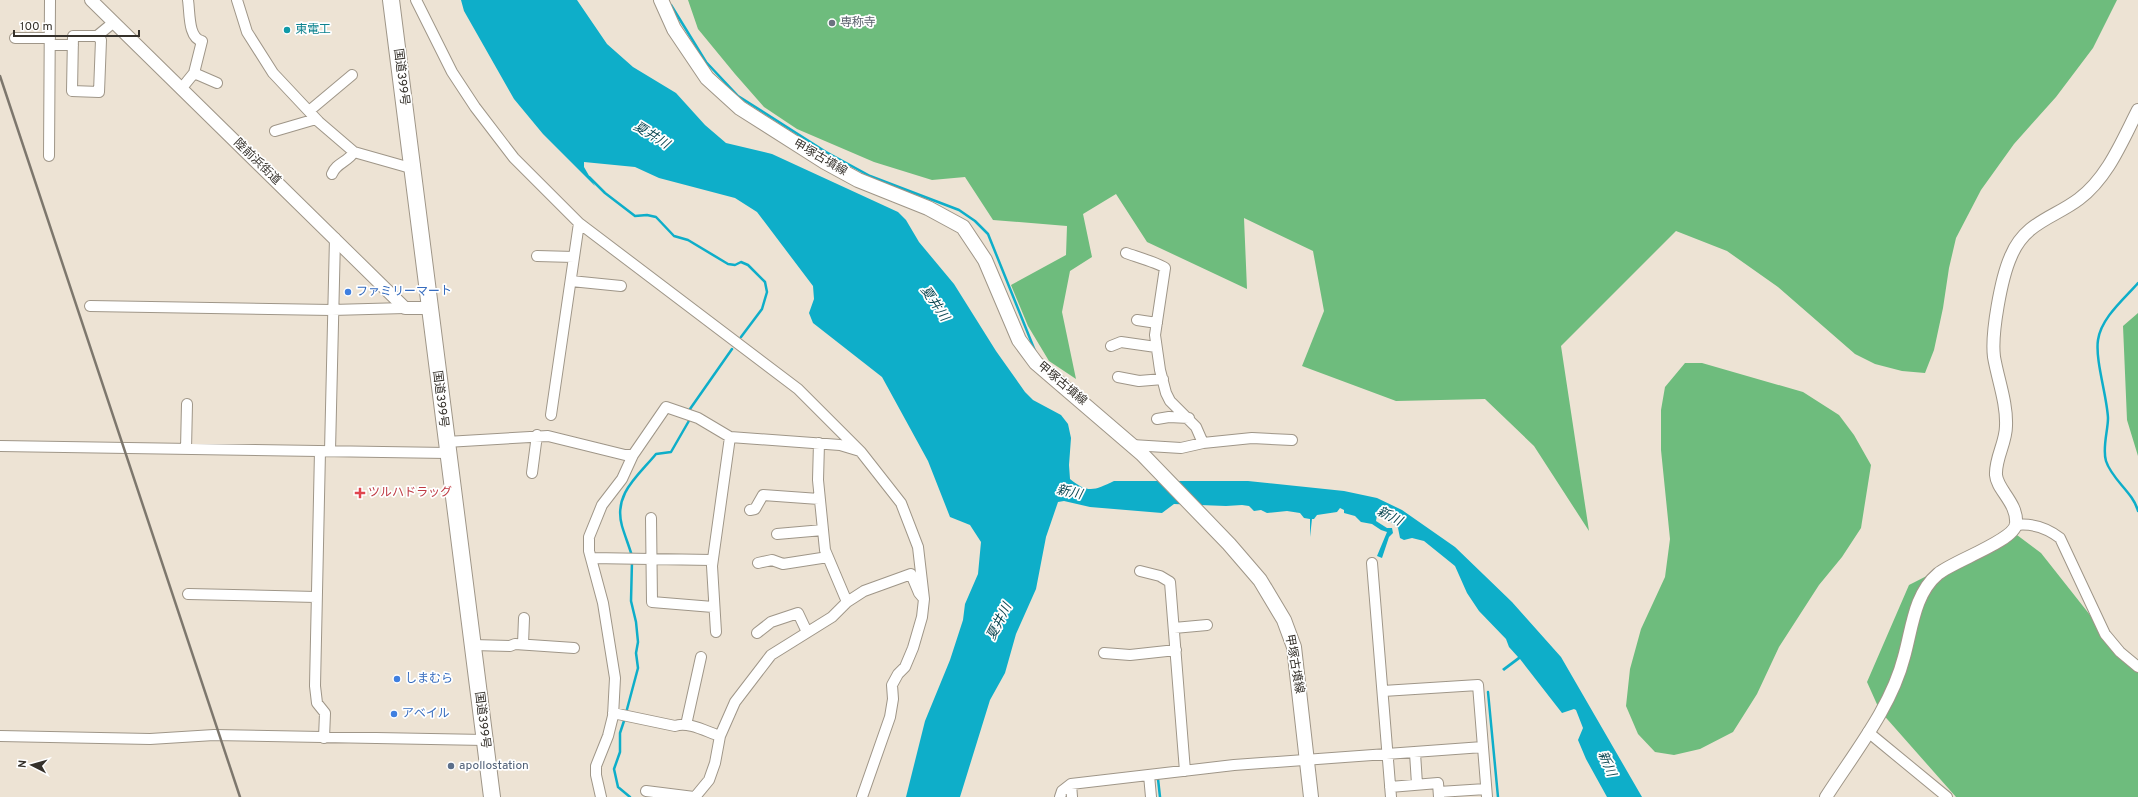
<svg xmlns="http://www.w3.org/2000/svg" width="2138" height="797" font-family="Overpass,'Noto Sans JP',sans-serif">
  <rect width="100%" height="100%" fill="#ede3d4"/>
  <!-- forest -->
  <path fill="#6ebc7d" d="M688 0H2117L2093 48 2056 97 2014 144 1981 190 1956 238 1949 268 1943 308 1934 350 1925 373 1902 371 1875 364 1855 354 1778 287 1727 251 1676 231 1561 346 1589 531 1534 446 1485 399 1396 401 1302 366 1324 311 1313 251 1244 218 1247 289 1147 242 1116 194 1083 214 1092 257 1070 271 1062 312 1076 379 1049 361 1028 326 1011 285 1066 255 1067 226 993 220 965 177 932 180 874 162 797 129 764 107 735 74 698 29Z
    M2138 313V456L2127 420 2123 326Z
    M1685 363H1702L1803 392 1839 415 1854 435 1871 465 1861 528 1842 557 1819 585 1779 647 1757 694 1733 732 1700 749 1674 755 1655 752 1638 734 1626 706 1630 669 1641 629 1665 577 1670 539 1661 450V410L1665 387Z
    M2013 532 2041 553 2105 634 2138 660V797H1956L1880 711 1867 682 1909 585Z"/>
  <!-- water -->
  <path fill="#0eaec9" d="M461 0H577L607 44 633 67 676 93 705 125 726 143 772 154 898 212 906 220 919 242 954 284 996 351 1025 392 1033 400 1061 415 1068 424 1071 438 1069 465 1070 479C1088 494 1095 490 1114 481H1248L1344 491 1377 498 1402 510 1455 547 1512 602 1561 657 1642 797H1607L1586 759 1578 740 1583 728 1576 710 1574 709 1562 713 1520 659 1504 671 1502 669 1518 657 1509 647 1506 639 1479 611 1467 593 1455 566 1424 541 1412 538 1404 540 1400 538 1398 528 1385 517 1377 515 1376 521 1387 528H1392L1393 533 1389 537 1382 558 1377 556 1387 532 1381 530 1372 524 1361 522 1355 516 1344 513V510L1340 508 1337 512 1317 515 1314 519H1312L1310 537V519L1304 518 1300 513 1287 511 1267 513 1261 510 1254 511 1249 506 1242 505 1226 506 1174 504 1162 513 1090 507 1064 501 1058 502 1046 537 1036 589 1016 634 1005 673 990 700 960 797H906L925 721 950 660 963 620 965 604 978 574 981 542 970 525 950 517 928 461 882 377 813 323 809 313 814 299 813 286 757 212 735 198 659 178 635 167 584 162V167L595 186 543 134 514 99 464 11Z"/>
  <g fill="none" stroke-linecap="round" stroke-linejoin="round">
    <!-- stream -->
    <path stroke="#0eaec9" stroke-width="2.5" d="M671 5 706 62 738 96 826 152 870 176 959 210 975 221 988 234 1035 351
      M589 177 605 193 635 216 647 215 656 217 674 236 688 240 728 264 735 265 741 262 748 265 765 282 767 292 762 309 741 337
      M2138 283C2124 299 2101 318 2098 340 2095 360 2107 396 2108 418 2108 431 2102 448 2106 461 2112 480 2133 492 2138 511
      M691 412 690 409 732 349
      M632 556C629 546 625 536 622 526 613 494 638 476 656 454L671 452 690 419
      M1488 692 1498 797
      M626 713 638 668 636 653 638 642 636 622 631 601 632 561
      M625 718 620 733V752L614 769 618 787 630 797
      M1158 779 1160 797"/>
    <defs>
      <path id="minor" d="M237 0 247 32 273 73 319 122 354 152 407 167 415 166
        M416 0 452 72 475 107 514 158 579 223 798 389 861 452 901 503 918 547 924 599 922 617 913 648 905 667 898 674 892 685 893 699 890 717 862 797
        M97 36 101 40 99 92 72 91 73 36H97L114 22
        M15 38H50
        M50 45H73
        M194 73 217 83
        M181 89 194 73 202 41C188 38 190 13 188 0
        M309 111 352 75
        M275 131 316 119
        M49 156 50 0
        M332 174C336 163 348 162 354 152
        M1126 253C1134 256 1161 264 1165 268L1155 335 1160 370 1166 393 1170 401 1196 427 1203 443
        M537 256 574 257
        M571 281 621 286
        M90 306 332 310 405 308
        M1137 320 1157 323
        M1111 346 1121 342 1156 347
        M1118 377 1139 381 1163 379
        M551 415 579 223
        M1157 419 1169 417 1189 418
        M446 442 548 436 625 455H633L666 407 698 418 730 437 840 445 860 451
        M819 443 818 480 825 550 847 602
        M1132 445 1181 448 1203 443 1252 438 1292 440
        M0 446 447 453
        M186 449 187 404
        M320 451 315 686 317 703 325 713 324 738
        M330 451 335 238
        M532 473 537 435
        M750 510 755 509 763 495 819 499
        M651 518 652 602 713 607
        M2016 525C2033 523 2047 528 2060 538L2105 634 2120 652 2138 667
        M777 534 823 530
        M591 558 712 560
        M758 563 772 560 783 564 828 557
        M1372 563 1391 797
        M1140 571 1160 576 1170 582 1185 771
        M188 594 316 597
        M1174 628 1207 625
        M716 632 712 566 730 437
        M757 633 771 622 798 613 807 632
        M523 644 524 618
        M473 645 510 646 515 644 574 648
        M1104 653 1130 655 1176 650
        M1383 691 1478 685 1487 797
        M613 713 675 726C688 721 707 732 720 736
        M686 725 701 657
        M1868 732 1947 797
        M0 736 150 739 214 735 485 740
        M1415 753 1417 784
        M1149 775 1151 797
        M1390 787 1438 783 1439 797
        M646 791 694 797
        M1439 792 1486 789
        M601 797 596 775V766L608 736 613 716 615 678 603 603 589 551V537L602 505 622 479 633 455
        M695 797 709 780 715 763 720 736 735 702 771 655 832 617 847 602 864 591 911 574 919 593 924 599
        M1060 797 1062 791 1071 784
        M1072 797 1071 784 1234 765 1483 747"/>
      <path id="tertiary" d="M91 0 405 308H429
        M1826 797C1854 753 1891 708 1904 657 1912 629 1914 594 1938 574 1953 561 2014 541 2016 524 2018 503 1997 490 1996 475 1995 458 2006 443 2006 426 2007 403 1998 380 1994 357 1991 334 2001 278 2011 256 2025 222 2054 218 2079 199 2108 177 2122 141 2138 110"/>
      <path id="secondary" d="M661 0 674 29 707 78 740 108 825 162 858 180 928 208 963 227 985 260 1019 340 1036 363 1142 454 1229 544 1260 580 1284 620 1294 647 1311 797"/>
      <path id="trunk" d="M391 0 492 797"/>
    </defs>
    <!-- minor casing -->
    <use href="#minor" stroke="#9f9688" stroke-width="12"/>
    <!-- tertiary casing -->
    <use href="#tertiary" stroke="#9f9688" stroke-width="14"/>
    <!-- secondary casing -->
    <use href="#secondary" stroke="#9f9688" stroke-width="16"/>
    <!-- trunk casing -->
    <use href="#trunk" stroke="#9f9688" stroke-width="18"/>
    <!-- minor -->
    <use href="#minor" stroke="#fff" stroke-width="10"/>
    <!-- tertiary -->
    <use href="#tertiary" stroke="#fff" stroke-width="12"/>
    <!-- secondary -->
    <use href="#secondary" stroke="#fff" stroke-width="14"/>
    <!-- trunk -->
    <use href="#trunk" stroke="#fff" stroke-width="16"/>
    <!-- rail -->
    <path stroke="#7d776d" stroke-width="2.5" d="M0 76 240 797"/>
  </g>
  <!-- markers -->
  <circle fill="#6b7280" stroke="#fff" stroke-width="1.5" cx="832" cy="23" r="4"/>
  <circle fill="#0f9aa8" stroke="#fff" stroke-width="1.5" cx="287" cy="30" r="4"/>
  <g fill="#3f7fe0" stroke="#fff" stroke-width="1.5">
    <circle cx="348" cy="292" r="4"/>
    <circle cx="397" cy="679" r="4"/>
    <circle cx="394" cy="714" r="4"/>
  </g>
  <path fill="#e0444e" stroke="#fff" stroke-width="1.5" d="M358 487h4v4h4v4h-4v4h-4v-4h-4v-4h4z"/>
  <circle fill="#5c6f8a" stroke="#fff" stroke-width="1.5" cx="451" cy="766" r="4"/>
  <g text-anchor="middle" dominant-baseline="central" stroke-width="3.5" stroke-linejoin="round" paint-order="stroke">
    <!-- worship labels -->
    <g font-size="12" fill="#5b616d" stroke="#fff" text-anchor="start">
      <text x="840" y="23">専称寺</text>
    </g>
    <!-- culture labels -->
    <g font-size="12" fill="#0d838f" stroke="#fff" text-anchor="start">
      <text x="295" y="30">東電工</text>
    </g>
    <!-- street labels -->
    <g font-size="12" fill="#35312b" stroke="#fff">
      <text transform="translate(401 77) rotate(83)">国道399号</text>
      <text transform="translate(820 158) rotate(30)">甲塚古墳線</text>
      <text transform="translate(257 162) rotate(44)">陸前浜街道</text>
      <text transform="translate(1062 384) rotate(40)">甲塚古墳線</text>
      <text transform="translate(440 399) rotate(83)">国道399号</text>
      <text transform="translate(1294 664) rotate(80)">甲塚古墳線</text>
      <text transform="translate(482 720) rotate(83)">国道399号</text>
    </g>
    <!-- shop labels -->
    <g font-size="12" fill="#366cbe" stroke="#fff" text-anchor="start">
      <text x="356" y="292">ファミリーマート</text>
      <text x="405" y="679">しまむら</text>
      <text x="402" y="714">アベイル</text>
    </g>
    <!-- health labels -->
    <g font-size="12" fill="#be3a42" stroke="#fff" text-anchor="start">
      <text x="368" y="493">ツルハドラッグ</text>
    </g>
    <!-- service labels -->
    <g font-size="12" fill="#4e5e75" stroke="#fff" text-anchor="start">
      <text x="459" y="766">apollostation</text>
    </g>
    <!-- water labels -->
    <g font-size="13" font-style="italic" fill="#0e4954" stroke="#fff">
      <text transform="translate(651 136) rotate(32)">夏井川</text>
      <text transform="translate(934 304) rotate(56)">夏井川</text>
      <text transform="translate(1069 493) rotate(12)">新川</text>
      <text transform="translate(1389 517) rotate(27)">新川</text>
      <text transform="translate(1000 622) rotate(-63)">夏井川</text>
      <text transform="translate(1606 764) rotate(67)">新川</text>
    </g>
  </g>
  <!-- north arrow -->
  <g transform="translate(32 765) rotate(276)" stroke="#ffffff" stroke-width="3" paint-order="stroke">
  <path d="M0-3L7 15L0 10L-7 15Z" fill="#35312b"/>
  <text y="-6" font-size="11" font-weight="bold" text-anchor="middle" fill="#35312b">N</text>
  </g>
  <!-- scale -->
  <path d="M14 30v6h125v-6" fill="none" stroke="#35312b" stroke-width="2"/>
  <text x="20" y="30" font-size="12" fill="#35312b" stroke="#ffffff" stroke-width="3" paint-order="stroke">100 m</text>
</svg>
